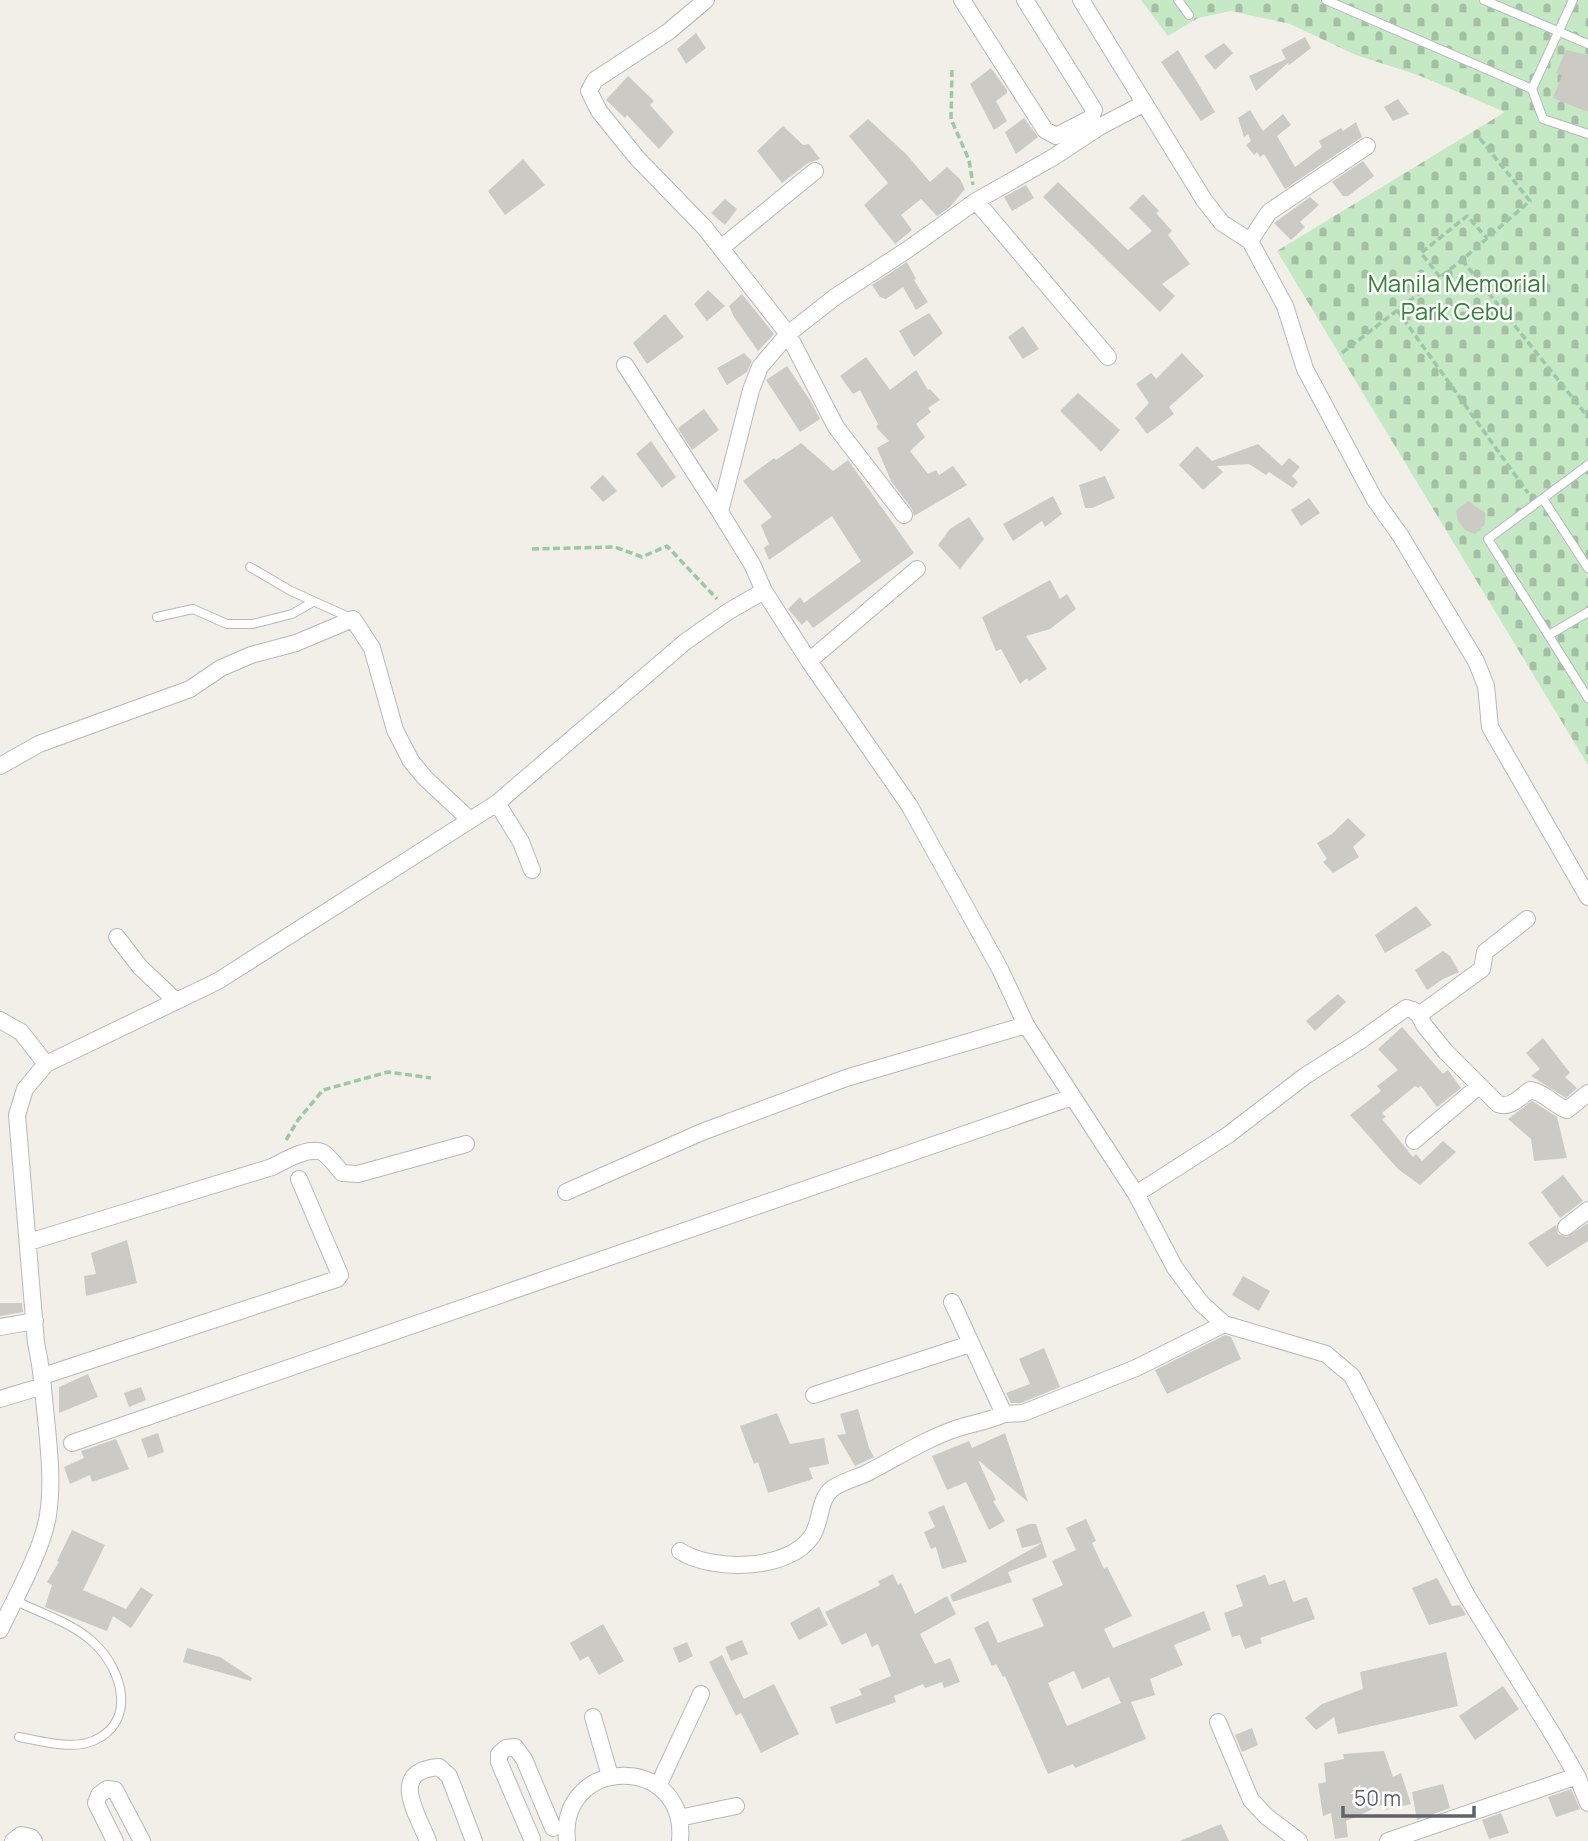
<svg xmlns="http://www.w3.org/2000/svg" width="1588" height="1841" font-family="Manrope,sans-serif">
  <defs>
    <pattern id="cemetery-stones" width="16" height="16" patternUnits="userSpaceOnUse" patternTransform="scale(1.75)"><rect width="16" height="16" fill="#c5e8c5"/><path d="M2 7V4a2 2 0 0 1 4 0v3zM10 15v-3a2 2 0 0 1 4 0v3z" fill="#a3c0a4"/></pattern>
  </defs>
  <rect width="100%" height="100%" fill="#f1efe8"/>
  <!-- cemetery -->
  <path fill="url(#cemetery-stones)" d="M1141 0H1588V765L1277 251 1505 112 1418 75 1356 55 1290 24 1231 11 1198 18 1168 36Z"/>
  <!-- building -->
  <path fill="#cccac5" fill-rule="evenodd" d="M696 33 706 48 686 64 677 49Z
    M1305 37 1311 48 1289 65 1288 63 1256 91 1249 76 1286 59 1281 50Z
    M1224 43 1233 53 1215 70 1204 56Z
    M1178 50 1215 112 1201 121 1161 62Z
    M1566 50 1588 55V112L1553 98 1562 75 1556 73Z
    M991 68 1007 90V93L996 101 1007 121 994 130 970 84Z
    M628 76 654 101 650 105 674 132 659 149 627 115 625 118 606 100Z
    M1398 99 1409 114 1393 121 1384 107Z
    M1250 110 1263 131 1283 114 1291 125 1277 136 1295 167 1322 147 1319 141 1341 128 1343 131 1356 122 1362 137 1285 189 1264 154 1260 157 1257 152 1254 155 1246 145 1251 141 1248 134 1244 137 1238 118Z
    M1024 118 1038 137 1016 154 1005 132Z
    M868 119 906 154 930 182 947 167 960 179 965 189 950 207 937 216 921 199 901 215 912 230 895 244 864 205 888 183 849 136Z
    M783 126 803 145 809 144 820 159 808 163 782 183 757 151Z
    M523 159 545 185 505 215 488 191Z
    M1363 161 1374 176 1348 196H1343L1332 182Z
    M1058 182 1128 250 1152 231 1129 208 1143 194 1159 211 1156 213 1172 231 1168 235 1190 264 1162 284 1175 296 1160 312 1043 197Z
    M1026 185 1034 198 1012 211 1004 197Z
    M1310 197 1319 205 1300 222 1305 227 1291 240 1274 223Z
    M725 199 737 209 725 225 711 213Z
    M907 262 916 279 914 280 928 302 916 310 903 287 886 299 880 297 872 285Z
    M708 290 725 306 707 321 694 304Z
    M742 294 774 334 758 351 734 317 729 306Z
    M929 313 943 333 914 357 899 331Z
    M665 314 684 337 647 364 633 343Z
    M1023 326 1039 349 1023 359 1008 337Z
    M744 353 752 361 747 372 727 385 717 368Z
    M1182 353 1204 376 1169 407 1174 414 1147 434 1135 418 1149 403 1136 384 1151 373 1156 379Z
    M866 357 890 390 916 370 928 390 930 389 940 400 928 408 931 412 916 424 925 437 910 451 928 474 936 470 939 475 953 466 967 485 914 516 912 509 891 481 877 448 889 441 876 427 878 424 860 390 853 394 840 376Z
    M787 366 810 400 820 419 800 432 766 380Z
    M1078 393 1120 430 1101 452 1060 411Z
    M704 409 719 430 692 450 678 428Z
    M651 441 676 477 662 488 636 454Z
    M801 443 833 471 848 460 914 553 813 628 807 620 802 625 788 609 800 597 804 603 861 561 832 516 769 560 764 548 769 544 761 525 772 517 743 481 774 458 776 460Z
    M1258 444 1282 466 1289 458 1300 467 1292 476 1298 482 1293 488 1269 472 1266 475 1249 464 1217 466 1223 472 1203 490 1179 465 1197 446 1212 461Z
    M603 475 617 491 603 502 590 487Z
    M1105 476 1115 498 1092 508H1085L1079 485Z
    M1053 496 1062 514 1045 527 1042 521 1013 541 1003 524Z
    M1309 498 1320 513 1301 526 1291 510Z
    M1468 501 1485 513V524L1475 534 1465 530 1458 521 1456 511Z
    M969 517 984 539 960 569 938 545 950 529Z
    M1050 580 1060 599 1067 594 1076 609 1050 629 1026 636 1047 669 1029 681 1027 678 1020 684 1001 649 996 651 982 617Z
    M1348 818 1366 835 1353 847 1359 857 1333 873 1323 862 1327 859 1317 843 1332 834Z
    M1416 906 1432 925 1385 953 1375 935Z
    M1443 951 1450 956 1459 972 1443 979 1427 990 1415 970Z
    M1338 994 1346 1002 1315 1031 1306 1021Z
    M1402 1027 1443 1074 1448 1070 1461 1088 1437 1107 1421 1086 1418 1088 1415 1086 1382 1113 1386 1117 1382 1119 1413 1157 1416 1154 1422 1161 1443 1141 1456 1152 1420 1185 1398 1169 1350 1115 1381 1091 1377 1086 1398 1070 1378 1049Z
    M1543 1038 1570 1073 1565 1077 1577 1088 1566 1098 1531 1076 1540 1069 1526 1053Z
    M1532 1101 1557 1117 1567 1158 1534 1161 1531 1139 1508 1119Z
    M1563 1175 1583 1201 1560 1218 1541 1192Z
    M1588 1223V1241L1547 1267 1528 1243 1556 1225 1558 1234 1567 1237Z
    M127 1240 137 1283 86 1296 84 1276 96 1274 91 1253Z
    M1243 1276 1270 1291 1259 1311 1232 1295Z
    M0 1303H22L23 1312 0 1316Z
    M1225 1335 1231 1337 1241 1359 1167 1394 1155 1370Z
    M1044 1348 1060 1387 1021 1403H1011L1006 1393 1030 1384 1019 1359Z
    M88 1374 98 1397 59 1413V1387Z
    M141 1387 146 1400 129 1407 124 1393Z
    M858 1409 869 1448 874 1457 855 1466 837 1435 846 1434 840 1414Z
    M777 1413 790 1444 824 1438 829 1464 809 1468 813 1479 768 1493 758 1462 754 1464 740 1426Z
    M158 1433 164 1452 148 1458 141 1439Z
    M1005 1433 1028 1502 978 1460 996 1500 993 1501 1005 1521 989 1530 966 1482 947 1490 932 1456 969 1441 972 1448Z
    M116 1439 129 1469 92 1482 90 1475 70 1484 64 1467 84 1458 81 1451Z
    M944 1505 967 1562 942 1569 936 1547 931 1549 924 1532 935 1527 928 1512Z
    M1086 1519 1096 1541 1092 1543 1104 1569 1107 1567 1132 1616 1104 1629 1113 1648 1204 1611 1211 1630 1174 1645 1183 1665 1150 1679 1155 1695 1131 1702 1146 1739 1075 1768 1073 1764 1048 1774 1005 1676 1003 1677 996 1664 992 1666 974 1628 988 1621 998 1643 1044 1626 1032 1599 1063 1585 1052 1561 1076 1550 1066 1528ZM1074 1671 1082 1689 1109 1677 1121 1703 1067 1726 1048 1683Z
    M1030 1524H1036L1047 1557 1008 1572 1012 1582 953 1602 950 1595 1042 1543 1022 1548 1016 1529Z
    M72 1530 105 1545 83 1590 126 1609 141 1587 153 1595 131 1628 113 1616 107 1631 45 1607 52 1585 47 1582 59 1562 57 1561Z
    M893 1574 898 1585 901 1583 915 1614 947 1596 956 1614 920 1634 935 1664 950 1658 960 1682 944 1688 942 1682 925 1688 923 1684 894 1696 896 1702 836 1724 830 1707 862 1695 859 1689 891 1676 878 1644 872 1647 866 1633 842 1645 825 1612 880 1585 878 1581Z
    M1265 1575 1269 1585 1285 1580 1293 1602 1307 1597 1315 1619 1260 1638 1262 1643 1245 1649 1240 1635 1232 1637 1224 1613 1243 1606 1236 1585Z
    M1437 1578 1452 1606 1460 1605 1466 1615 1429 1625 1412 1588Z
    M819 1607 828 1625 799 1640 790 1623Z
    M603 1624 624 1661 599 1675 588 1656 580 1661 570 1643Z
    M742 1640 748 1654 731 1661 725 1647Z
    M687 1642 693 1656 679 1663 673 1648Z
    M187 1648 220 1657 252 1678 251 1681 183 1662Z
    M1446 1652 1458 1706 1338 1734 1334 1717 1316 1730 1305 1718 1322 1704 1363 1689 1360 1672Z
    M722 1655 744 1699 774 1684 799 1734 761 1753 741 1713 736 1716 709 1662Z
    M1503 1686 1519 1709 1475 1740 1459 1716Z
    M1252 1728 1258 1745 1242 1752 1235 1735Z
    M1384 1751 1393 1777 1401 1773 1411 1804 1386 1810 1384 1804 1346 1821 1348 1837 1335 1839 1331 1813 1323 1816 1318 1784 1326 1782 1324 1763 1344 1759 1343 1754Z
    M1443 1784 1450 1808 1417 1820 1412 1792Z
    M1571 1789 1580 1809 1556 1817 1548 1797Z
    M1501 1813 1509 1833 1489 1839 1482 1820Z
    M1221 1824 1229 1841H1180Z"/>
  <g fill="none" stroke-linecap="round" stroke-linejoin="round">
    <defs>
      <path id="lane" d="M1178 0 1189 15
        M1326 0 1532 89
        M1484 0 1588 44
        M1573 0 1532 89 1543 119 1588 134
        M1588 465 1488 539 1588 698
        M1543 499 1588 568
        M250 567 291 591 353 619
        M157 617 193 609 227 624H253L292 614 313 602
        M1549 635 1588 612
        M14 1600C40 1613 73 1623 94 1643 122 1669 138 1722 93 1741 71 1750 42 1741 19 1737"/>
      <path id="street" d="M706 0 668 32 595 80 589 91 599 111 637 158 705 228 788 334 836 427 904 515
        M962 0 1045 130 1056 136 1091 118 1094 110 1025 0
        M1081 0 1204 200 1222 223 1250 241 1285 306 1305 369 1375 500 1400 535 1476 661 1486 686 1490 727 1588 897
        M1143 104 1101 126 1052 158 976 201 907 250 835 297 788 334 760 367 751 390 720 512 752 564 764 591 809 661 909 805 1000 969 1026 1025 1136 1194 1175 1268 1201 1303 1224 1324 1326 1354 1352 1376 1467 1596 1555 1738 1577 1776 1588 1803
        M976 201 1108 357
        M1250 241 1269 212 1367 146
        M721 248 815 171
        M625 365 720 512
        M809 661 917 569
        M0 766 39 744 190 689 221 668 251 655 296 643 353 619 372 648 395 730 411 761 425 778 469 819
        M497 803 521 842 532 870
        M117 937 140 967 176 1001
        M1419 1015 1482 969 1485 952 1527 919
        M0 1020 21 1032 46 1064
        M1414 1141 1479 1086
        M566 1192 702 1132 846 1078 1026 1025
        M1136 1194 1228 1135 1305 1076 1360 1041 1406 1008 1413 1010 1419 1015 1424 1025 1445 1051 1498 1104C1510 1109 1520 1097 1530 1090 1545 1092 1553 1105 1567 1110L1588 1093
        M1566 1227 1588 1210
        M29 1242 272 1167C284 1161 308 1146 322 1152 329 1156 336 1166 342 1173L358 1174 466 1144
        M952 1302 1004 1414 1023 1413 1136 1368 1224 1324
        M0 1327 35 1321
        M43 1376 337 1279 340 1275 299 1179
        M814 1395 970 1344
        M0 1399 43 1386
        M72 1443 1072 1097
        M680 1551C712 1572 789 1571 812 1536 822 1521 818 1499 833 1488 844 1481 856 1478 867 1473 898 1457 925 1439 958 1428 974 1423 989 1421 1004 1414
        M0 1630C15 1598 43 1549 48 1515 53 1483 49 1450 46 1418 43 1392 42 1368 36 1343L17 1115 25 1089 46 1064 218 981 497 803 685 642 729 611 764 591
        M593 1717 610 1776
        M1218 1722 1251 1800 1267 1817 1299 1841
        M658 1786 701 1694
        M679 1818 736 1806
        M532 1839 499 1762V1754L506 1748 515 1747 524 1759 553 1828
        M13 1841 21 1835 31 1837 34 1841
        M115 1841 96 1803 99 1795 107 1789 115 1790 142 1841
        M428 1841C417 1813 388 1771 439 1767L449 1776 474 1841
        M567 1841C558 1755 688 1753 680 1841
        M1388 1841 1577 1776"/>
    </defs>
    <!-- lane casing -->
    <use href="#lane" stroke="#b5b8bc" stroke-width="10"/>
    <!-- street casing -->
    <use href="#street" stroke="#b5b8bc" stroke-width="18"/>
    <!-- path -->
    <path stroke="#9cc7a9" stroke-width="3.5" stroke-dasharray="7 3.5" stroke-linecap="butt" d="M952 70 951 119 969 160 973 185
      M1462 260 1588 417
      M1440 277 1421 253 1467 216 1487 238
      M1397 310 1528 493
      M1342 353 1462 260 1530 201 1477 135
      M532 549 615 547 642 557 667 546 717 599
      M286 1140 298 1120 323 1090 388 1072 431 1078"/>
    <!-- lane -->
    <use href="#lane" stroke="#fff" stroke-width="8"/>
    <!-- street -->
    <use href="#street" stroke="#fff" stroke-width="16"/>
  </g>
  <g text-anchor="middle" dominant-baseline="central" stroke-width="5" stroke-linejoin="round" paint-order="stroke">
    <!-- park labels -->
    <g font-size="24" fill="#348238" stroke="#fff">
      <text x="1457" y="282">Manila Memorial<tspan x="1457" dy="28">Park Cebu</tspan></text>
    </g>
  </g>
  <!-- scale -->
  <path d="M1343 1806v10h131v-10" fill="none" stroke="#5f6368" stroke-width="3.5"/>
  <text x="1354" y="1806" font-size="21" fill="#5f6368" stroke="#ffffff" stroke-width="5" paint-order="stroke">50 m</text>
</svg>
